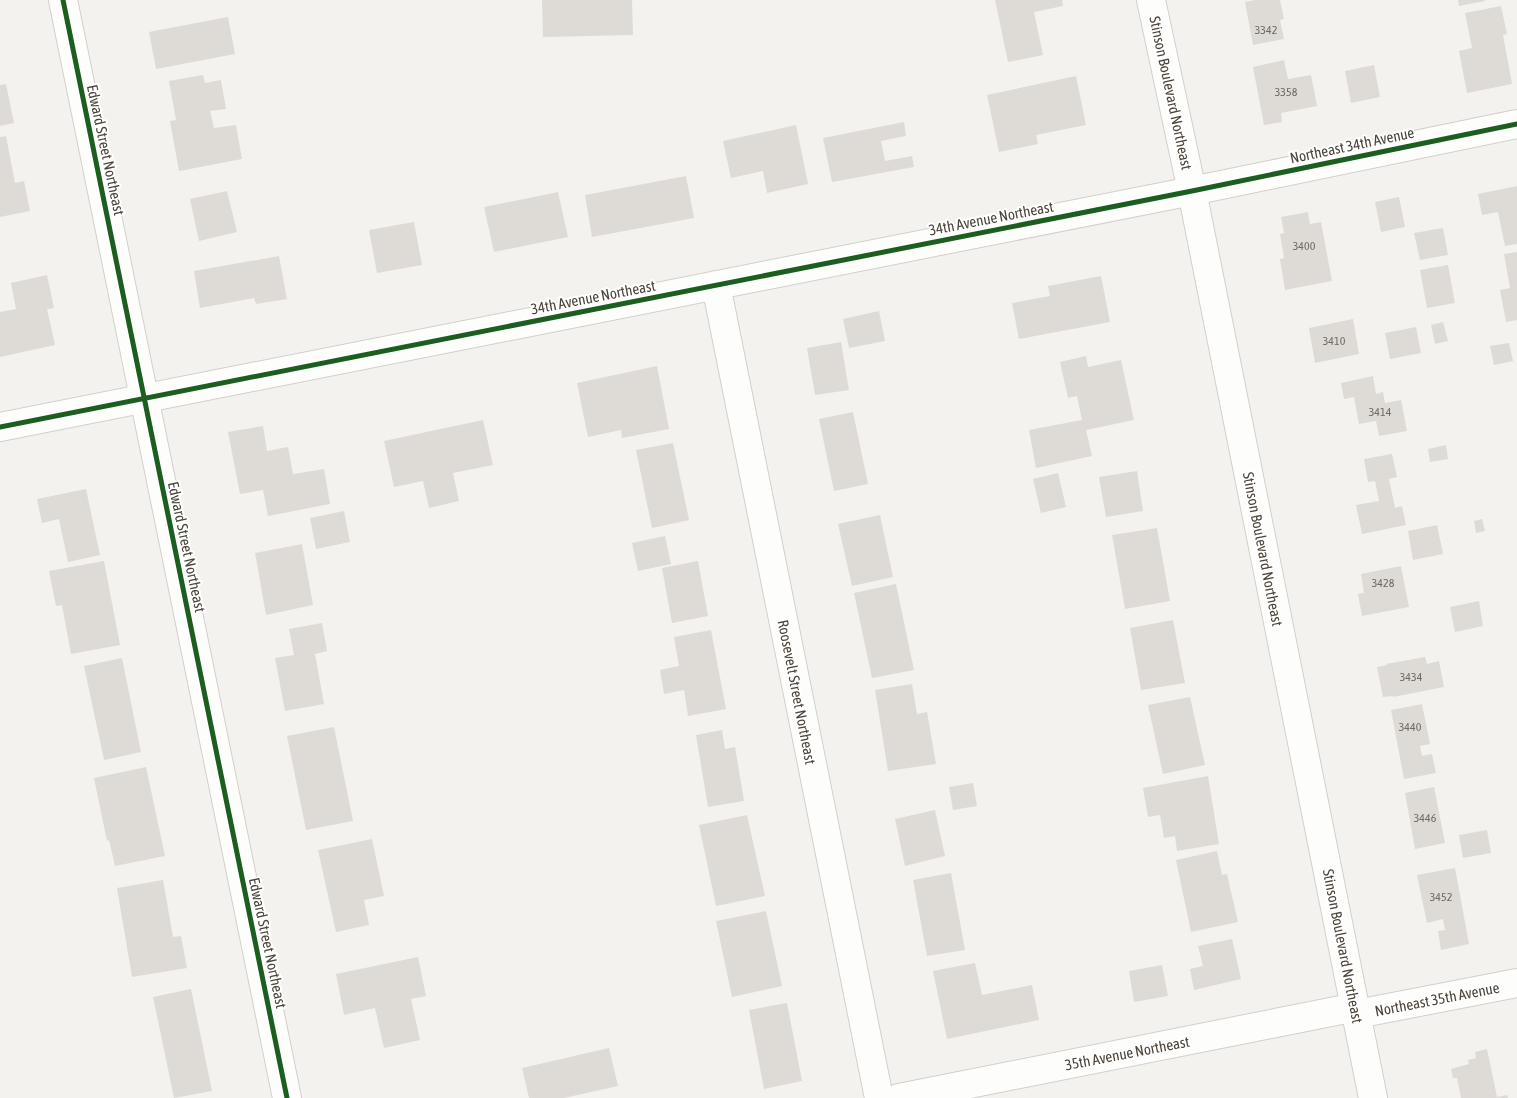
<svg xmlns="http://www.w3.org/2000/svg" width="1517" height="1098" font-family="'Asap Condensed',sans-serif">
  <rect width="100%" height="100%" fill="#f4f2ee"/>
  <!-- building -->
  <path fill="#dedbd6" d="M542 0H632L633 35 543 37Z
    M995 0H1062L1063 6 1034 12 1043 55 1008 62Z
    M1255 0H1280L1284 19 1280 20 1284 39 1253 45 1245 2Z
    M1458 0H1485V1L1459 6Z
    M1501 6 1507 34 1503 35 1512 84 1467 93 1459 51 1472 48 1465 13Z
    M228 17 235 54 156 69 149 32Z
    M1284 60 1288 79 1311 75 1317 106 1281 113 1282 122 1264 125 1253 67Z
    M1374 65 1380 97 1351 103 1345 71Z
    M203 75 205 83 221 80 226 109 210 111 214 128 236 125 242 159 179 171 170 121 176 120 169 81Z
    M1076 76 1086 125 1036 135 1038 144 999 152 987 95Z
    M6 84 14 123 0 126V85Z
    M904 122 906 136 881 141 885 161 912 156 914 167 832 182 823 138Z
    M796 125 808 184 767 193 763 171 731 178 723 141Z
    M6 136 15 183 24 181 30 211 0 217V137Z
    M686 176 694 218 592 237 585 195Z
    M1517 186V244L1505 246 1498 212 1482 215 1478 194Z
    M227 191 237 232 199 241 190 199Z
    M558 192 568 237 494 252 484 207Z
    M1399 197 1405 227 1381 232 1375 202Z
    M1308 212 1310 224 1321 222 1332 281 1285 290 1280 259 1284 258 1280 234 1284 233 1281 217Z
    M414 222 422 265 377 273 369 230Z
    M1443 228 1448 255 1420 260 1414 233Z
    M1517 252V320L1506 322 1500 290 1510 288 1504 254Z
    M279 256 287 299 256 304 254 298 200 308 194 271Z
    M1448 265 1455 303 1427 308 1420 270Z
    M47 275 54 308 47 309 55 345 0 357V312L16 309 11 283Z
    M1101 276 1110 322 1019 339 1012 303 1050 296 1048 286Z
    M879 311 885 341 849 348 843 319Z
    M1353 319 1359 354 1315 363 1309 328Z
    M1443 322 1448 341 1435 344 1431 325Z
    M1416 327 1421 353 1390 359 1385 333Z
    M841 342 849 390 815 395 807 348Z
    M1509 343 1513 361 1494 365 1490 346Z
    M1086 356 1088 367 1121 360 1134 420 1086 430 1092 456 1036 468 1029 430 1082 420 1077 396 1068 398 1060 362Z
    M657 366 669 429 622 438 621 430 588 437 577 383Z
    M1373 376 1376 394 1383 392 1385 403 1401 400 1407 431 1379 436 1376 421 1359 424 1354 397 1344 399 1341 383Z
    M853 412 868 484 834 491 819 419Z
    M483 420 493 465 453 473 459 501 429 508 423 481 394 487 384 441Z
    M263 426 267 451 288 447 293 474 324 469 330 504 268 516 263 490 240 494 228 432Z
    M673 443 689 520 652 528 636 450Z
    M1446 445 1448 459 1430 462 1428 449Z
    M1392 454 1397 477 1389 479 1395 508 1402 506 1406 525 1362 534 1356 505 1379 501 1375 481 1368 482 1364 459Z
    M1137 471 1143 511 1106 517 1099 477Z
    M1058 473 1066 507 1041 513 1033 479Z
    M86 489 100 555 68 562 59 519 42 523 37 499Z
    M344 511 350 542 316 549 310 518Z
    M880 515 893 577 852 586 838 524Z
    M1482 519 1485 531 1476 533 1474 521Z
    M1437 525 1443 554 1413 560 1408 531Z
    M1157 528 1170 601 1125 609 1112 535Z
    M665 536 671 564 638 571 632 543Z
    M302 544 313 605 266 615 255 553Z
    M104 561 120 645 71 654 62 605 56 606 49 571Z
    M698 561 708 616 672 623 662 568Z
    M1401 566 1409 607 1362 616 1358 594 1364 593 1361 574Z
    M896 584 914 670 872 678 854 593Z
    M1479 601 1483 626 1455 632 1450 607Z
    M1173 620 1185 683 1141 690 1130 628Z
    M322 623 327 651 315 654 324 704 285 711 275 658 294 655 289 629Z
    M711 630 726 709 688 716 684 690 664 694 660 670 679 666 674 637Z
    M1425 657 1427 664 1439 661 1444 687 1393 697V696L1383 697 1377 667 1387 665 1386 664Z
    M122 658 141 752 104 760 84 666Z
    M912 684 917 714 927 712 936 764 888 771 875 690Z
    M1190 697 1205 765 1163 774 1148 705Z
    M1422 704 1430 744 1420 746 1422 756 1432 754 1436 773 1404 779 1391 710Z
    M334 727 353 821 306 830 287 736Z
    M722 730 725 749 735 747 744 801 708 807 696 735Z
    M146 767 165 856 115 866 109 840 107 841 94 778Z
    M1208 776 1219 844 1177 851 1175 836 1164 838 1160 815 1148 817 1143 788Z
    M973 783 977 806 953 810 949 787Z
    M1434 787 1445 843 1415 849 1405 793Z
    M935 810 945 856 905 866 895 819Z
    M747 815 765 896 716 906 699 825Z
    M1487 830 1491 853 1463 858 1459 835Z
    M372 839 384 896 364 900 369 925 336 932 318 850Z
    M1217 851 1222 875 1227 874 1238 922 1191 932 1176 860Z
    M1455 868 1469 944 1441 950 1438 931 1445 930 1443 919 1427 923 1417 875Z
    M951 873 965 950 927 956 913 880Z
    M163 880 173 937 181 936 187 968 132 977 117 888Z
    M766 911 782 986 732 997 716 921Z
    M1232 939 1241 979 1194 990 1190 969 1203 966 1198 946Z
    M418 957 426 996 411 999 420 1040 384 1048 375 1008 344 1015 336 974Z
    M975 963 982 995 1032 985 1039 1020 947 1039 933 971Z
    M1162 965 1168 996 1134 1002 1129 971Z
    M191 989 212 1091 174 1098 153 997Z
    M787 1003 802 1081 764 1089 749 1010Z
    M609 1048 618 1086 564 1098H529L522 1068Z
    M1487 1049 1497 1097 1507 1095 1508 1098H1461L1457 1078H1453L1451 1069 1469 1064 1468 1060 1476 1058 1475 1052Z"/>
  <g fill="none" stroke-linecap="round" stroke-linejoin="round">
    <defs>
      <path id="minor" d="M63 0 287 1098
        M1151 0 1192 191 1373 1098
        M716 285 879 1098
        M0 427 1192 191 1517 124
        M1357 1014 1517 983
        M899 1098 1356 1007"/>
    </defs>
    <!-- minor casing -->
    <use href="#minor" stroke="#d2d0cb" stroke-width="30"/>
    <!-- minor -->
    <use href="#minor" stroke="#fdfdfc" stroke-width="28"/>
    <defs>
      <path id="cycleway" d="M63 0 287 1098
        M0 427 1192 191 1517 124"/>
    </defs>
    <!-- cycleway casing -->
    <use href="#cycleway" stroke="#fff" stroke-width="8"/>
    <!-- cycleway -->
    <use href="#cycleway" stroke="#1b5e20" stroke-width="5"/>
  </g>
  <g text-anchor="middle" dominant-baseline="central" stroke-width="4" stroke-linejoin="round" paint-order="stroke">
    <!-- number labels -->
    <g font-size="12" fill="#706a61">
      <text x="1266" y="30">3342</text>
      <text x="1286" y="92">3358</text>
      <text x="1304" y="246">3400</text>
      <text x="1334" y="341">3410</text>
      <text x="1380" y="412">3414</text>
      <text x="1383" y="583">3428</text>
      <text x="1411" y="677">3434</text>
      <text x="1410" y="727">3440</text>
      <text x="1425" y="818">3446</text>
      <text x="1441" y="897">3452</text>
    </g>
    <!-- street labels -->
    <g font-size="15" fill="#4b4439" stroke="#fff">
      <text transform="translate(1171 93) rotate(78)">Stinson Boulevard Northeast</text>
      <text transform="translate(1352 145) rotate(-12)">Northeast 34th Avenue</text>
      <text transform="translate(106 150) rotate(78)">Edward Street Northeast</text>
      <text transform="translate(991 218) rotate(-11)">34th Avenue Northeast</text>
      <text transform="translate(593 297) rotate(-11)">34th Avenue Northeast</text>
      <text transform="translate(187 547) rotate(78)">Edward Street Northeast</text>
      <text transform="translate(1263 549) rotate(79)">Stinson Boulevard Northeast</text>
      <text transform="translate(797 692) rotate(79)">Roosevelt Street Northeast</text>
      <text transform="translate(268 943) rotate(78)">Edward Street Northeast</text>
      <text transform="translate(1343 946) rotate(79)">Stinson Boulevard Northeast</text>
      <text transform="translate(1437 999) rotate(-11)">Northeast 35th Avenue</text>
      <text transform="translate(1127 1053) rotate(-11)">35th Avenue Northeast</text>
    </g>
  </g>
</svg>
